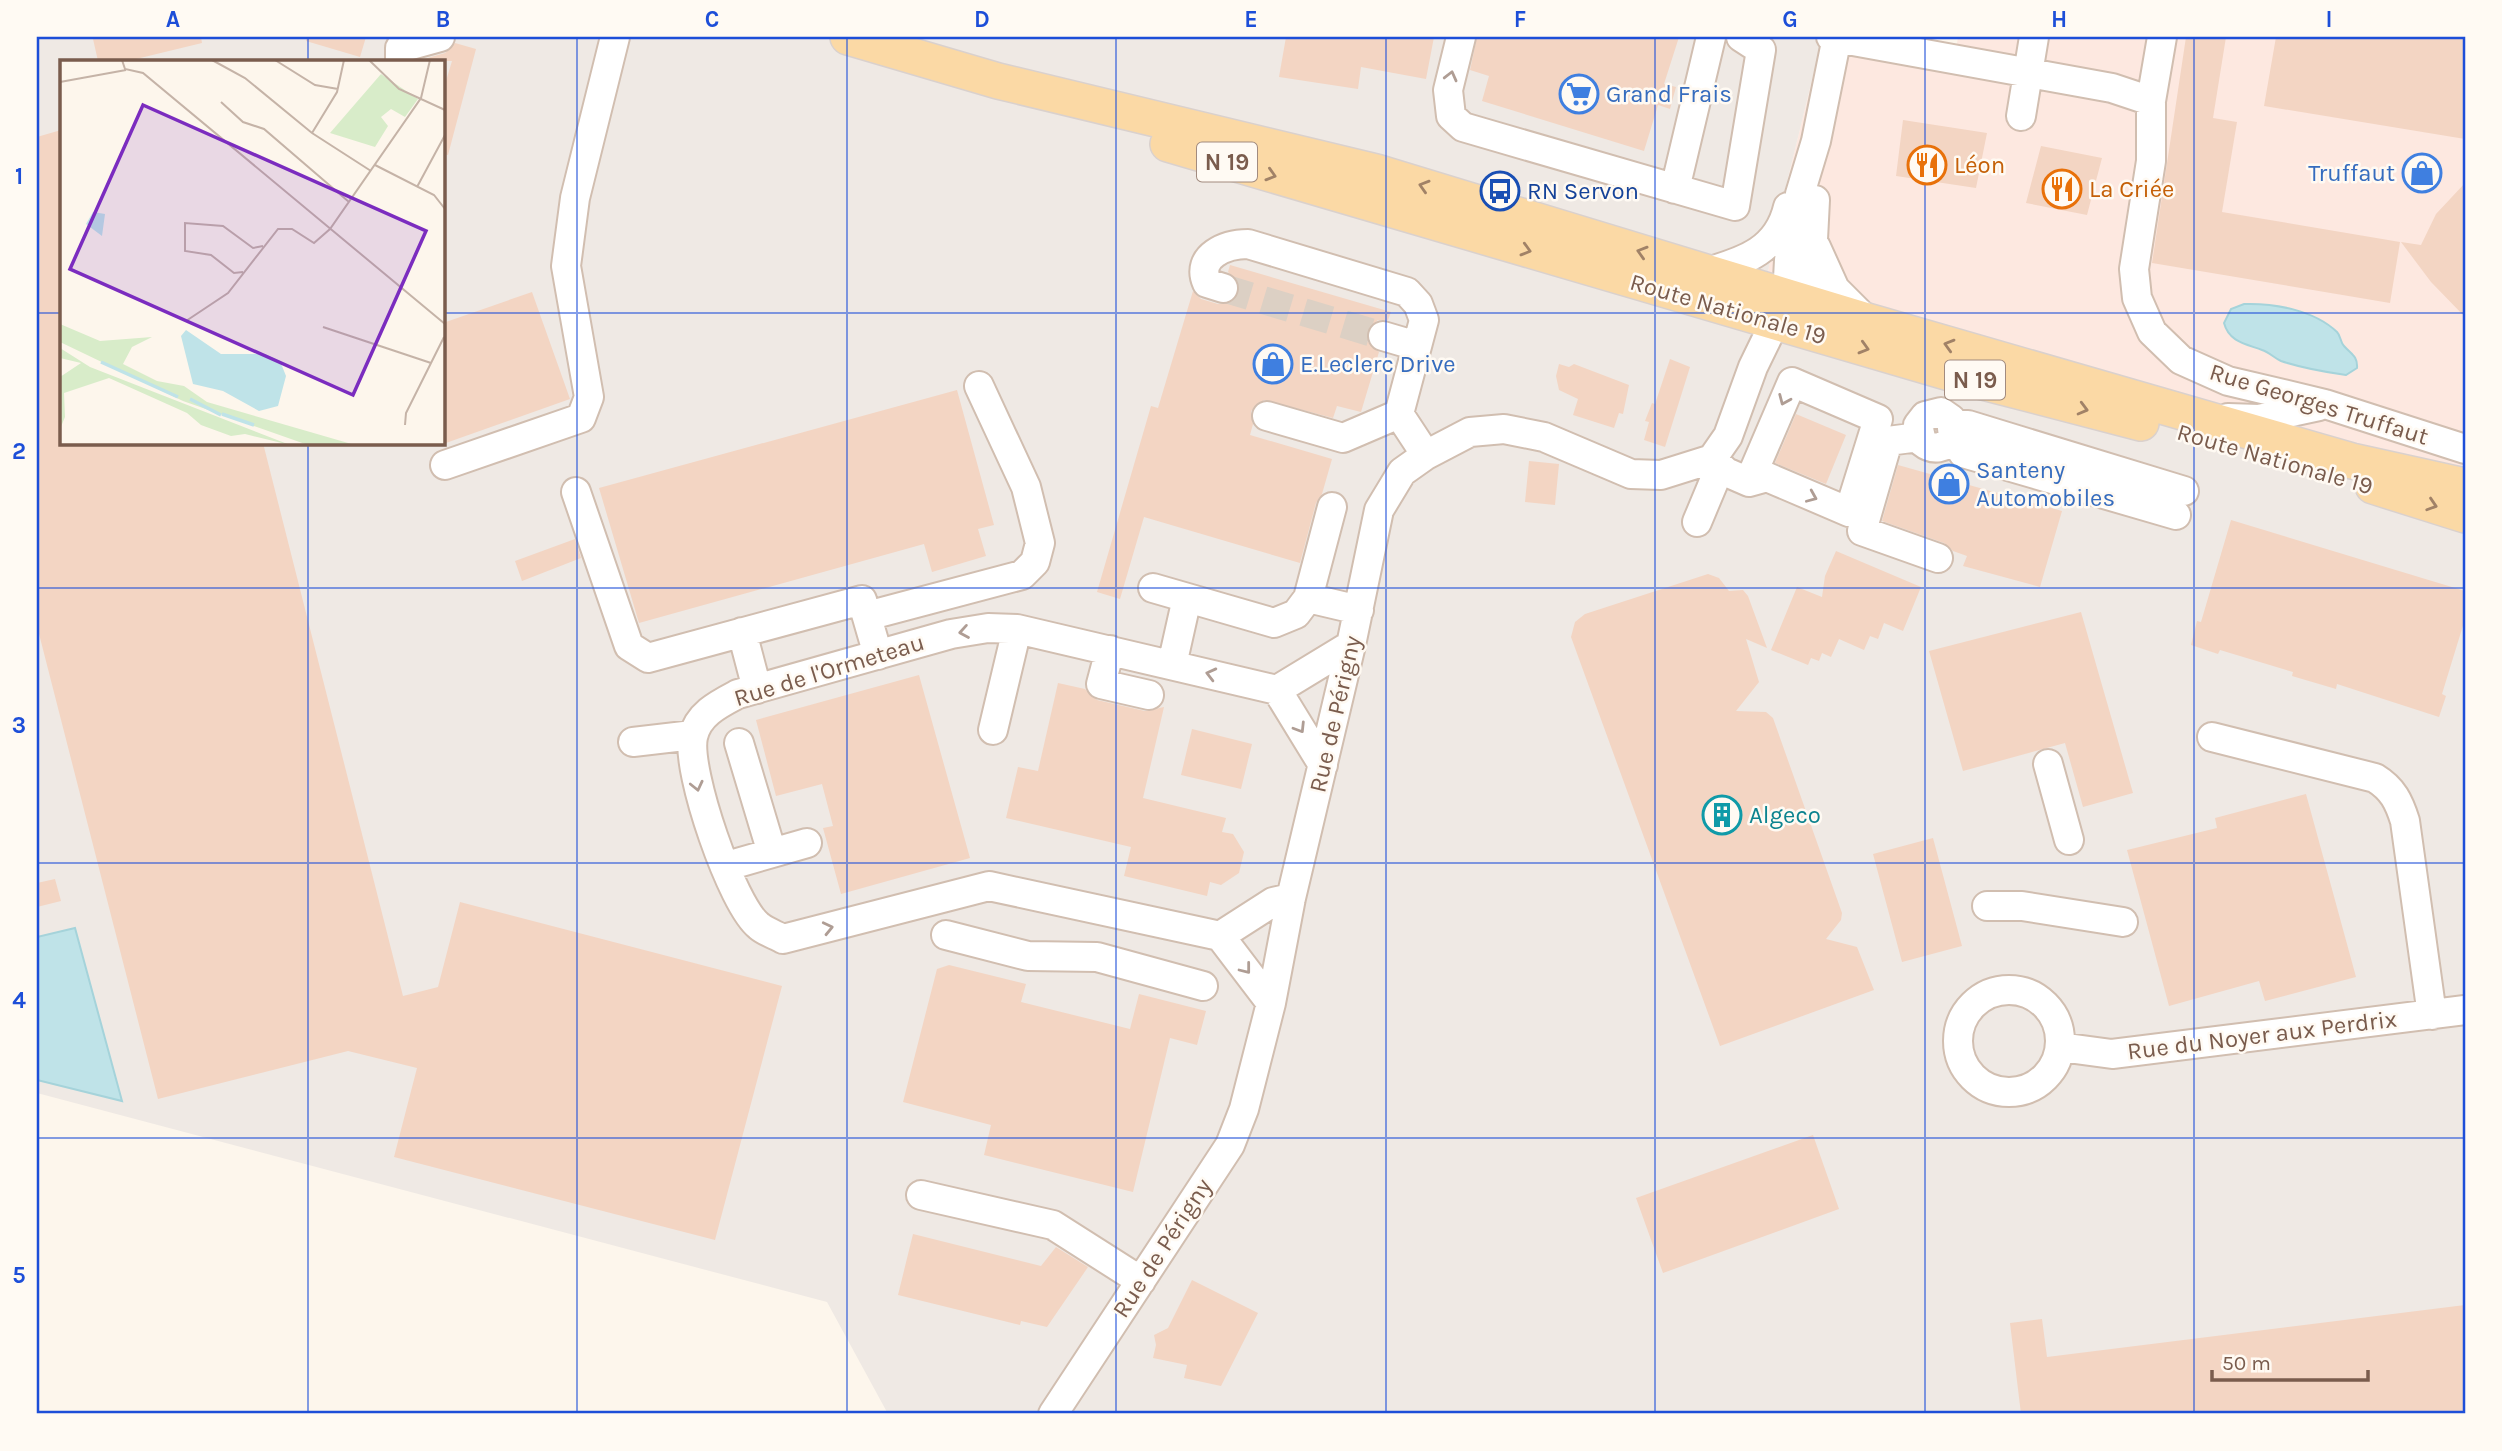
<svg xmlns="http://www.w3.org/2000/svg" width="2502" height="1451" font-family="Karla,sans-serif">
  <rect width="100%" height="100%" fill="#fdf6ec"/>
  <!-- commercial -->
  <path fill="#fde8e0" d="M1811 37H1874L1956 50 1958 37H2465V498L1767 277 1778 219 1821 43Z"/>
  <!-- industrial -->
  <path fill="#efe9e4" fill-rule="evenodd" d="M37 37H1811L1821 43 1778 219 1767 277 2465 498V1414H888L827 1302 37 1093ZM61 61H443V443H61Z"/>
  <!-- water -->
  <path fill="#bfe3e8" stroke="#a5d3da" stroke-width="2" d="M2244 304C2274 303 2314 310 2337 332 2341 336 2340 342 2344 346 2351 354 2358 356 2357 368L2346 375C2325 372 2302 368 2281 361 2274 358 2269 352 2262 350 2246 344 2229 342 2224 323L2231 309Z
    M75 928 122 1101 37 1080V937Z"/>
  <!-- building -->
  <path fill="#f3d5c3" d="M104 37H201L202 43 136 59 137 61H98L93 39Z
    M306 37H366L360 57 306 41Z
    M1286 37H1434L1426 79 1361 67 1358 89 1279 77Z
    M1477 37H1679L1664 84 1676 87 1670 109 1658 105 1644 151 1482 101 1489 76 1470 70Z
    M2186 37H2226L2213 118 2237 122 2222 212 2400 242 2390 303 2152 263Z
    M2276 37H2465V139L2264 106Z
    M455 43 476 49 448 155 443 154V91L452 61H417L445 53Z
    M1903 120 1987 133 1976 188 1896 176Z
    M61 130V443H263L403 996 438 987 460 902 782 986 715 1240 394 1157 417 1068 348 1051 158 1099 37 626V137Z
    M2041 146 2102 158 2087 215 2026 203Z
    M2465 183V317L2431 282 2401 242 2421 245 2436 214Z
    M1230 265 1391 312 1388 320H1378L1367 331V341L1379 352 1361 412 1337 406 1333 418 1264 400 1251 411 1253 424 1250 435 1332 459 1322 494 1316 503 1300 563 1144 517 1120 599 1097 592 1151 406 1158 408 1193 291 1201 299 1218 304 1234 301 1239 285 1228 272Z
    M532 292 570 399 443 444V323Z
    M1670 359 1690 367 1665 447 1644 440 1649 422 1645 421 1652 403 1655 404Z
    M1559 364 1569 367 1574 364 1629 385 1623 414 1619 413 1614 428 1573 415 1578 399 1559 390 1556 376Z
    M957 390 994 525 978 529 986 556 932 572 924 544 639 623 599 488Z
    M1796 414 1846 435 1826 484 1775 463Z
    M1529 461 1559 464 1555 505 1525 502Z
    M1898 465 2062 511 2040 587 1963 566 1967 556 1953 551 1944 543 1882 521Z
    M2231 520 2465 591V619L2442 694 2446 696 2439 717 2337 684 2336 689 2292 676 2293 672 2220 650 2218 654 2191 645 2197 621 2201 622Z
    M575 539 581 558 522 581 515 561Z
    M1836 551 1921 587 1903 631 1884 623 1878 639 1870 636 1864 650 1839 639 1831 657 1822 653 1819 661 1811 658 1808 665 1771 650 1797 587 1822 597 1825 576Z
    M1708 574 1719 578 1729 591 1743 590 1748 596 1767 648 1746 639 1759 682 1736 711 1766 712 1773 718 1842 913 1841 920 1826 939 1857 947 1874 990 1720 1046 1571 637 1575 622 1585 614Z
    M2081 612 2133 793 2083 807 2065 743 1963 771 1929 651Z
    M919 675 970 858 841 894 823 828 833 826 822 784 776 796 756 720Z
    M1058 683 1085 689 1097 700 1145 711 1164 707 1143 798 1226 818 1222 832 1233 834 1244 852 1239 873 1221 885 1210 882 1207 896 1124 876 1131 847 1006 818 1018 767 1038 771Z
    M1192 729 1252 744 1241 789 1181 775Z
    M2306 794 2356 977 2265 1001 2259 981 2169 1006 2127 850 2217 828 2215 818Z
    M1933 838 1962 946 1902 962 1873 854Z
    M55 879 61 901 37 907V883Z
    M949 965 1026 984 1021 1002 1130 1029 1139 994 1206 1011 1197 1045 1170 1038 1133 1192 984 1155 991 1125 903 1102 937 969Z
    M1813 1135 1839 1209 1663 1273 1636 1198Z
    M913 1234 1041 1266 1056 1247 1088 1267 1047 1327 1021 1321 1020 1325 898 1295Z
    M1192 1280 1258 1313 1221 1386 1184 1378 1187 1365 1153 1358 1156 1345 1154 1335 1168 1328Z
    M2465 1305V1414H2021L2010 1323 2042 1319 2047 1357Z"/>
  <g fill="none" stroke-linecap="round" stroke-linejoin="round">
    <!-- minor-tunnel -->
    <path stroke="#dcd0c4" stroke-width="28" stroke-dasharray="28 14" stroke-linecap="butt" d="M1223 288 1383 336"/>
    <defs>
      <path id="minor" d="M1461 37 1448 90 1451 116 1463 127 1735 206 1761 50 1741 37
        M1831 37 2112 88 2151 101V161L2134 269 2137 298 2152 332 2181 360 2228 381 2325 404 2465 449
        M400 61V48L440 37
        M2151 101 2162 37
        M2021 116 2034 37
        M1675 189 1711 37
        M1816 247 1835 289 1867 321
        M1707 272C1745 261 1778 250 1788 207
        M1223 288 1207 283C1195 256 1226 244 1248 244L1407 292 1418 304 1424 320 1399 414 1426 455
        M1787 297 1803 289 1811 279 1815 200
        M1383 336 1417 346
        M1267 416 1343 438 1399 414
        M2228 418 2259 419 2319 406
        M1953 425H1968L2184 491
        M1919 437 1888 441 1862 531 1938 558
        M1953 437C1945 449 1933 451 1922 442L1918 425 1925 416 1941 412 1951 419 1953 437 1963 453 2176 515
        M1712 459 1726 472 1749 482 1767 477 1849 512 1878 419 1792 382 1749 482
        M445 465 581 418 589 397 566 266 575 198 615 37
        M576 492 629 646 648 658 862 600 878 655
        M1697 522 1715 479 1712 459
        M1153 588 1274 623 1296 614 1308 598 1332 507
        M1308 598 1359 610
        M867 616 1022 575 1035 562 1040 543 1026 487 979 386
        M742 632 757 689
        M1110 650 1101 684 1149 695
        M1172 665 1187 598
        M1277 690 1323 765
        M993 730 1017 629
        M2212 737 2375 778C2393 789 2399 802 2405 821L2432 1015
        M633 742 693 735
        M739 743 772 853
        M2048 764 2069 840
        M727 866 807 843
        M1987 906H2022L2123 922
        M946 935 1028 956 1097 957 1203 986
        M1220 936 1273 902 1291 898
        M1958 1041a51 51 0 1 1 102 0a51 51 0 1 1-102 0Z
        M1271 1003 1220 936 989 886 783 939C776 935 766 932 759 926 732 905 686 771 693 737 698 714 719 704 738 694L951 634 988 628 1017 629 1277 690 1351 645
        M2060 1047 2112 1054 2465 1010
        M921 1195 1053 1225 1141 1281
        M1053 1414 1230 1145 1244 1109 1271 1003 1291 898 1351 645 1379 510 1402 472 1426 455 1470 432 1504 429 1544 437 1631 474 1661 475 1712 459 1728 436 1753 367 1787 297 1789 260 1800 194 1816 141 1837 37"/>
      <path id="major" d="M848 37 998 81 1376 172 1867 321 2352 461 2465 486
        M1168 144 1960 376 2141 423
        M2373 486 2465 515"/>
    </defs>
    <!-- minor casing -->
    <use href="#minor" stroke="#d1beb0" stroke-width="32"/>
    <!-- major casing -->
    <use href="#major" stroke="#dad1cd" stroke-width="38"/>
    <!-- minor -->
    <use href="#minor" stroke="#fff" stroke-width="28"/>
    <!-- major -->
    <use href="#major" stroke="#fbd9a5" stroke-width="35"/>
  </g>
  <!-- one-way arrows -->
  <defs><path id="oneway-chevron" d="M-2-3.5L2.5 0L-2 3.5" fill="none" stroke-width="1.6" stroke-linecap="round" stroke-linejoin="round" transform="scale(1.75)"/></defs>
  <g stroke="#af9d94">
    <use href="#oneway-chevron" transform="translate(1451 76) rotate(-76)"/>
    <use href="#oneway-chevron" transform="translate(1784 400) rotate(113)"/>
    <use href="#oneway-chevron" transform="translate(1812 497) rotate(23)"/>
    <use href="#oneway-chevron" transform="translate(964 632) rotate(170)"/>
    <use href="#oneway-chevron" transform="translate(1211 674) rotate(-166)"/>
    <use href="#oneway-chevron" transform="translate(1300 728) rotate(58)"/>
    <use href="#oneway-chevron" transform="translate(697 786) rotate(77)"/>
    <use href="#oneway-chevron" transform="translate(828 928) rotate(-13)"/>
    <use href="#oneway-chevron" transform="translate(1246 969) rotate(52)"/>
  </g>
  <g stroke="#a18267">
    <use href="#oneway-chevron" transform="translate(1271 175) rotate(17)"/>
    <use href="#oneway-chevron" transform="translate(1424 186) rotate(-163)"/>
    <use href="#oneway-chevron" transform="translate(1526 250) rotate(16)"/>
    <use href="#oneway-chevron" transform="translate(1642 252) rotate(-163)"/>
    <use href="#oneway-chevron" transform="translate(1949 345) rotate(-164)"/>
    <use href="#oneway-chevron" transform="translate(1864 348) rotate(16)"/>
    <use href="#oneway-chevron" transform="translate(2083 409) rotate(15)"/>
    <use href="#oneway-chevron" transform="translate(2432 505) rotate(18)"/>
  </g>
  <!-- grid -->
  <path fill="none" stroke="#1d4ed8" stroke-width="2" stroke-opacity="0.55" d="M308 37V61M577 37V1414M847 37V1414M1116 37V1414M1386 37V1414M1655 37V1414M1925 37V1414M2194 37V1414M37 313H61M443 313H2465M308 443V1414M37 588H2465M37 863H2465M37 1138H2465"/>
  <!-- icons -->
  <defs>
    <symbol id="supermarket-ring" viewBox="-11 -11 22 22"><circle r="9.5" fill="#fffaf3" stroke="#3f7fe0" stroke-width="1.5"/><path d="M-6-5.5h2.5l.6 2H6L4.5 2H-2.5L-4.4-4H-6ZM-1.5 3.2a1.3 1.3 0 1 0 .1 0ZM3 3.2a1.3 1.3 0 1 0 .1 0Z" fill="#3f7fe0"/></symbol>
    <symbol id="restaurant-ring" viewBox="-11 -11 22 22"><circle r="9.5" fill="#fffaf3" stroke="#e8710a" stroke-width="1.5"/><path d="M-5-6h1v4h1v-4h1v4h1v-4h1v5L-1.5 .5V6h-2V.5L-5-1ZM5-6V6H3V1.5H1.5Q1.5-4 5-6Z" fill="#e8710a"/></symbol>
    <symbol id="shop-ring" viewBox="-11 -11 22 22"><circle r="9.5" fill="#fffaf3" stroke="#3f7fe0" stroke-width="1.5"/><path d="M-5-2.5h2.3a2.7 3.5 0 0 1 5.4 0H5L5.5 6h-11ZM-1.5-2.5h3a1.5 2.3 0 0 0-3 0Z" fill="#3f7fe0"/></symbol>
    <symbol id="bus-ring" viewBox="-11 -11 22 22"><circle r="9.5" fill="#fffaf3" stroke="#1a4fb4" stroke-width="1.5"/><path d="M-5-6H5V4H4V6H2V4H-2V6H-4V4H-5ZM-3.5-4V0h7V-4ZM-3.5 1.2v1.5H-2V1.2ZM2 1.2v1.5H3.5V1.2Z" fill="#1a4fb4"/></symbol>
    <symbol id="building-ring" viewBox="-11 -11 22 22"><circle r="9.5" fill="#fffaf3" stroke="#0f9aa8" stroke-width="1.5"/><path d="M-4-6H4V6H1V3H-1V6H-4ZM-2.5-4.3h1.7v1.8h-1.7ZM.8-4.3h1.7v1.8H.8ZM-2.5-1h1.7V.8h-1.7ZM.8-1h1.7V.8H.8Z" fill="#0f9aa8"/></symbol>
  </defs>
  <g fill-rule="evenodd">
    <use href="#supermarket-ring" x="1557" y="72" width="44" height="44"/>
    <use href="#restaurant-ring" x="1905" y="143" width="44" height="44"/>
    <use href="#shop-ring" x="2400" y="151" width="44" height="44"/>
    <use href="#restaurant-ring" x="2040" y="167" width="44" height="44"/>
    <use href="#bus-ring" x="1478" y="169" width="44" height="44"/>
    <use href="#shop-ring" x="1251" y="342" width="44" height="44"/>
    <use href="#shop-ring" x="1927" y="462" width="44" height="44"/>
    <use href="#building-ring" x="1700" y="793" width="44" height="44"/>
  </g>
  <g text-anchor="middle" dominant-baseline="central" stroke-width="5" stroke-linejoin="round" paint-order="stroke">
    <!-- shield labels -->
    <g fill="#fffaf3" stroke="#a28b7f" stroke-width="2">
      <rect x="1197" y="142.5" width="60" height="39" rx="5"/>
      <rect x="1945" y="360.5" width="60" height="39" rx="5"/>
    </g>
    <g font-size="23" font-weight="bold" fill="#7a5c4d">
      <text x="1227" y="162">N 19</text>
      <text x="1975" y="380">N 19</text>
    </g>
    <!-- shop labels -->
    <g font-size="24" fill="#366cbe" stroke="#fffaf3" text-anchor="start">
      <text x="1606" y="94">Grand Frais</text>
      <text x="2395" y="173" text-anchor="end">Truffaut</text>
      <text x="1300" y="364">E.Leclerc Drive</text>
      <text x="1976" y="470">Santeny<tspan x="1976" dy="28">Automobiles</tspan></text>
    </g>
    <!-- food labels -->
    <g font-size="24" fill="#c56008" stroke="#fffaf3" text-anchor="start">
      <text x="1954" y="165">Léon</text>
      <text x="2089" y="189">La Criée</text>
    </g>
    <!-- transit labels -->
    <g font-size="24" fill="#164399" stroke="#fffaf3" text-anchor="start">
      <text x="1527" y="191">RN Servon</text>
    </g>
    <!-- street labels -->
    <g font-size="24" fill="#7a5c4d" stroke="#fffaf3">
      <text transform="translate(1728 309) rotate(16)">Route Nationale 19</text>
      <text transform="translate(2319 404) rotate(17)">Rue Georges Truffaut</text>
      <text transform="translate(2275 459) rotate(16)">Route Nationale 19</text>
      <text transform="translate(829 670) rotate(-17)">Rue de l'Ormeteau</text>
      <text transform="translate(1335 714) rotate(-77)">Rue de Périgny</text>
      <text transform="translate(2262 1035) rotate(-7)">Rue du Noyer aux Perdrix</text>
      <text transform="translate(1162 1248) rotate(-57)">Rue de Périgny</text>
    </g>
    <!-- culture labels -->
    <g font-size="24" fill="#0d838f" stroke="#fffaf3" text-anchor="start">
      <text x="1749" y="815">Algeco</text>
    </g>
  </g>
  <!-- overview -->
  <g transform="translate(60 60)">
    <rect width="385" height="385" fill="#fdf6ec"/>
    <path d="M321 14 358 39 345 57 331 49 321 57 328 66 315 87 270 73ZM0 264 40 281 92 277 72 287 63 304 97 321 124 326 147 342 295 385H248L123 341 0 282ZM0 288 30 307 230 385 185 374 171 376 141 365 127 353 49 318 4 333 5 357 0 369V317L21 303 0 298Z" fill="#d8ecc9"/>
    <path d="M33 152 45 154 42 176 26 164ZM126 270 161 294H205L220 301 226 316 218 346 199 351 163 331 133 324 121 276Z" fill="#bfe3e8"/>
    <path fill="none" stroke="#bfe3e8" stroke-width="3.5" d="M41 302 118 337M130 339 161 355M162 354 194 365"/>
    <path fill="none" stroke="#c5b3a7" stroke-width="2" d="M62 0 65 9 83 13 385 264M152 0 185 18 252 73 311 111M215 0 255 25 278 29M309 0 339 29 385 50M0 22 66 10M161 42 183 62 204 69 289 142M252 73 277 32 284 0M315 105 374 135 385 149M357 127 385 75M183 212 174 213 151 195 125 191V163L163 166 193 188 203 186M126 261 168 233 218 169H232L254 183 270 169 361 38 370 0M263 267 371 303M345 365 346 353 384 277"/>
    <path fill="#7b2cbf" fill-opacity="0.15" stroke="#7b2cbf" stroke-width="3.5" d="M83 45 366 171 293 335 10 209Z"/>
    <rect width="385" height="385" fill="none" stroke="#7a5c4d" stroke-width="3.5"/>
  </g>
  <!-- border -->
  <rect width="2502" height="1451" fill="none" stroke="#fffaf3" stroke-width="77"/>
  <!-- scale -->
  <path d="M2212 1370v10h156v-10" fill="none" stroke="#7a5c4d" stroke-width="3.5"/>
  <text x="2222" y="1370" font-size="21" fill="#7a5c4d" stroke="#fffaf3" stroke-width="5" paint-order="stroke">50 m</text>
  <rect x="38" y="38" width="2426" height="1374" fill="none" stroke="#1d4ed8" stroke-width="2.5"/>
  <g font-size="23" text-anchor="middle" font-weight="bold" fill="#1d4ed8">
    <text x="173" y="27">A</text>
    <text x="443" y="27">B</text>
    <text x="712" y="27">C</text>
    <text x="982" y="27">D</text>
    <text x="1251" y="27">E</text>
    <text x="1520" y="27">F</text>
    <text x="1790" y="27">G</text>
    <text x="2059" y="27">H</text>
    <text x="2329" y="27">I</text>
    <text x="19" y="184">1</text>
    <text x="19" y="459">2</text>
    <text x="19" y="733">3</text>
    <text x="19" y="1008">4</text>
    <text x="19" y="1283">5</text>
  </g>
</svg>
